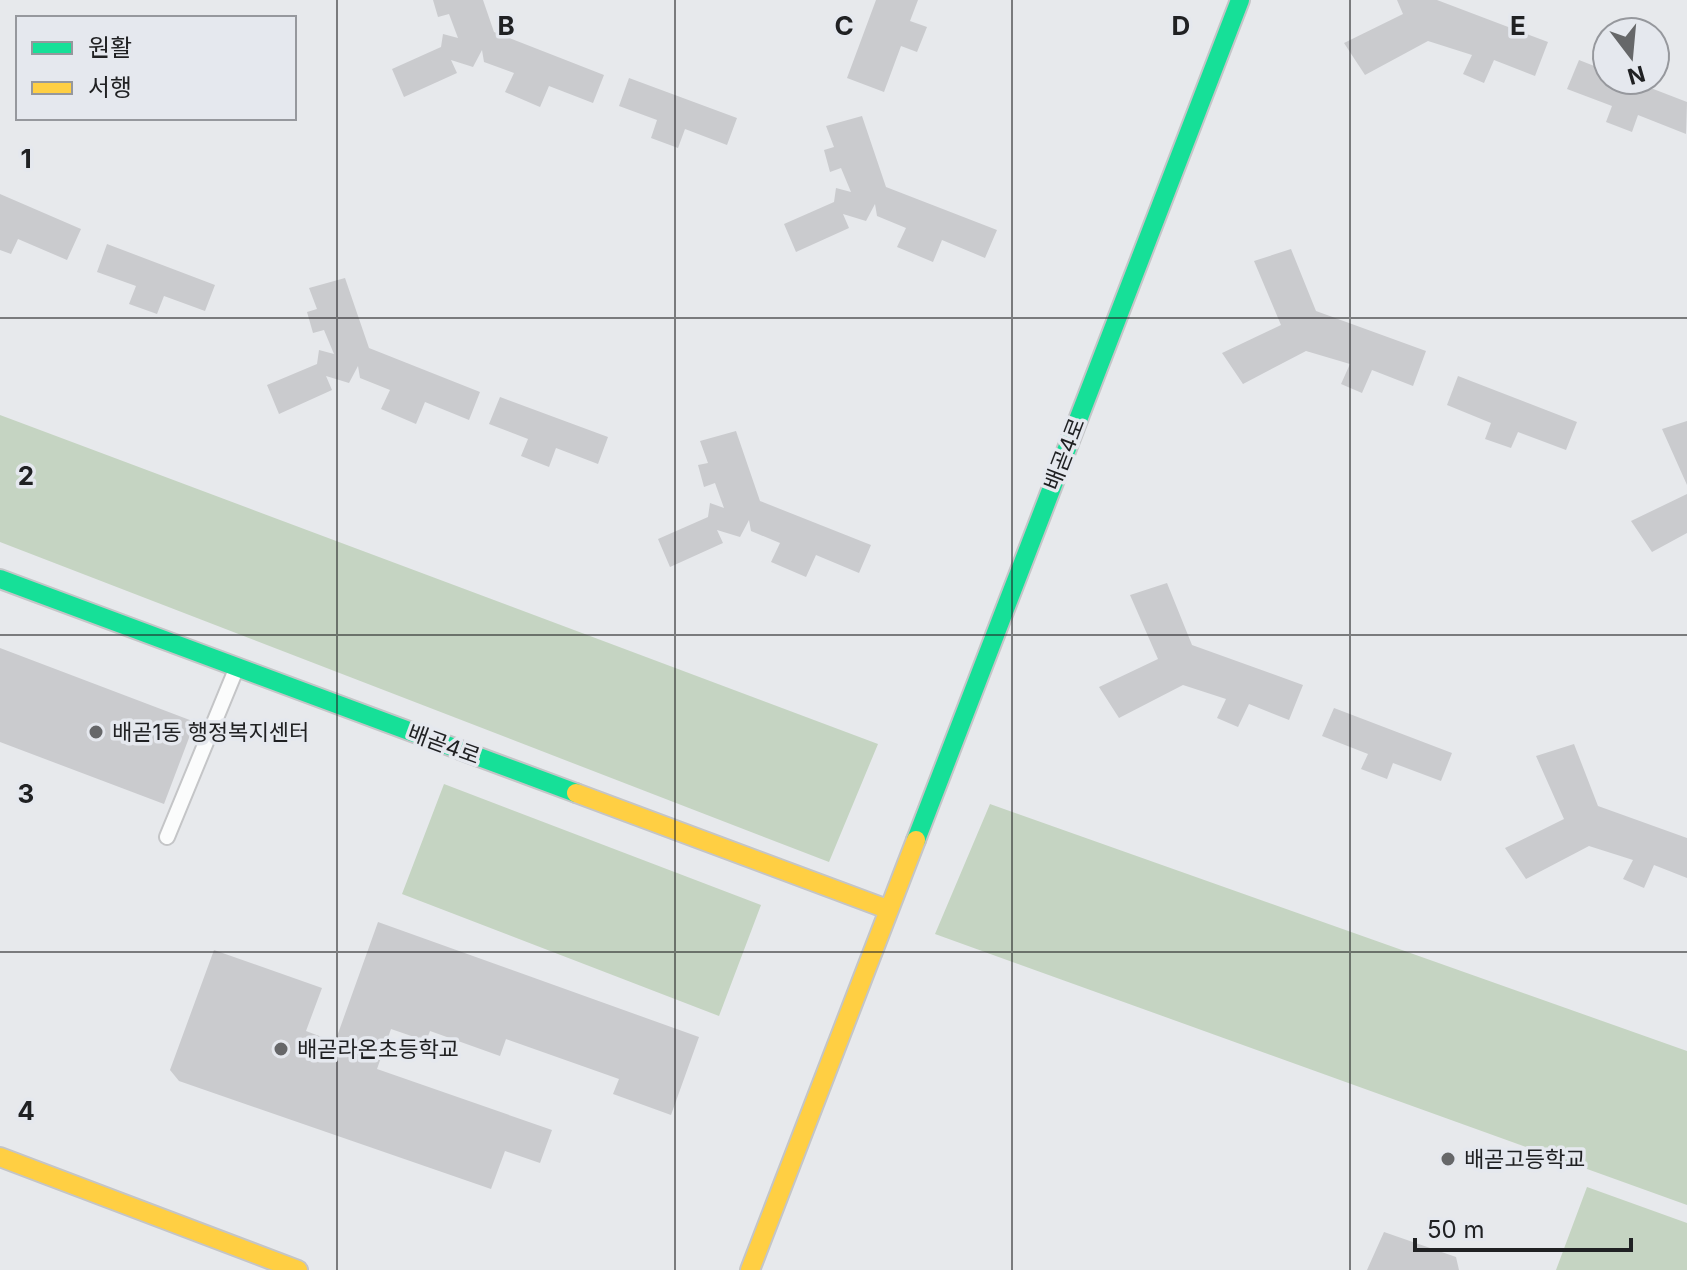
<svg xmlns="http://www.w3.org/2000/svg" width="1687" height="1270" font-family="Inter,'Noto Sans KR',sans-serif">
  <rect width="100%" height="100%" fill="#e7e9ec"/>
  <!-- green -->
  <path fill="#c5d4c2" d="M0 415 878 744 829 862 0 542Z
    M444 784 761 905 719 1016 402 894Z
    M990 804 1687 1051V1205L935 934Z
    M1587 1187 1687 1223V1270H1556Z"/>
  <!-- building -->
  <path fill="#cacbce" d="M433 0H483L494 32 604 75 593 103 549 86 540 107 505 92 514 73 484 62 482 50 473 67 451 60 457 73 404 97 392 69 441 47 443 34 458 38 449 14 438 17Z
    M876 0H918L910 21 927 27 917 52 901 46 884 92 847 78Z
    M1397 0H1437L1548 42 1535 76 1494 60 1484 83 1463 74 1472 55 1428 41 1365 75 1344 43 1403 14Z
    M1579 60 1607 71V80H1630L1687 102 1686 134 1638 115 1632 132 1606 122 1612 106 1567 89Z
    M629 78 737 118 727 145 685 129 678 148 651 138 657 120 619 106Z
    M862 116 886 187 997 230 985 258 942 240 933 262 897 247 906 228 877 216 875 204 866 221 843 214 849 228 796 252 784 224 834 202 836 188 851 192 841 168 830 172 824 150 834 147 826 126Z
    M0 194 81 229 67 260 18 239 11 254 0 250Z
    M107 244 215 285 205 311 164 296 157 314 129 304 136 286 97 272Z
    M1291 249 1316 311 1426 351 1413 386 1372 370 1362 393 1341 384 1350 364 1306 351 1243 384 1222 353 1281 325 1254 261Z
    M345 278 369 348 480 392 469 420 425 402 416 424 381 409 390 390 360 378 358 366 349 383 326 376 332 390 279 414 267 385 317 364 319 350 334 354 324 330 313 333 307 312 317 309 309 288Z
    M1458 376 1577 422 1566 450 1518 432 1511 448 1485 439 1491 423 1447 405Z
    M500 397 608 437 598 464 556 448 549 467 521 456 528 439 489 424Z
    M1687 421V485L1662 429Z
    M736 431 760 501 871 545 859 573 816 555 806 577 771 562 780 543 751 531 749 520 740 537 717 530 723 543 670 567 658 539 708 517 710 503 724 508 715 483 704 487 698 465 708 463 700 441Z
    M1687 494V533L1652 552 1631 521Z
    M1167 583 1192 645 1303 685 1289 720 1249 704 1238 727 1217 718 1226 699 1183 685 1119 718 1099 687 1158 659 1130 595Z
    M0 648 195 722 164 804 0 742Z
    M1334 708 1452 753 1441 781 1393 763 1387 779 1361 769 1368 754 1322 736Z
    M1574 744 1598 806 1687 838V878L1654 865 1644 888 1623 879 1633 860 1589 846 1526 879 1505 848 1564 819 1536 756Z
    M378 922 699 1037 671 1115 613 1094 619 1079 506 1039 500 1056 430 1031 426 1041 391 1029 377 1069 552 1130 540 1163 505 1151 491 1189 179 1081 170 1070 214 950 322 988 306 1031 335 1042Z
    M1384 1232 1456 1257 1459 1270H1367Z"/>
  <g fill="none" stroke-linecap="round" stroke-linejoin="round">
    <defs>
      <path id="lane" d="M167 837 237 667"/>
      <path id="fast" d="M0 579 576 793
        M916 840 1240 0"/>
      <path id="slow" d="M576 793 887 909
        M0 1157 298 1270
        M750 1270 916 840"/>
    </defs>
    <!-- lane casing -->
    <use href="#lane" stroke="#c4c5c7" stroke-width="18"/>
    <!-- fast casing -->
    <use href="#fast" stroke="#c4c5c7" stroke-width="22"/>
    <!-- slow casing -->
    <use href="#slow" stroke="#c4c5c7" stroke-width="22"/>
    <!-- lane -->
    <use href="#lane" stroke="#fbfcfc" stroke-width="14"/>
    <!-- fast -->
    <use href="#fast" stroke="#16e098" stroke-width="18"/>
    <!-- slow -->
    <use href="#slow" stroke="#ffcf43" stroke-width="18"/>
  </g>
  <!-- grid -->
  <path fill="none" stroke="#202123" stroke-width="2" stroke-opacity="0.55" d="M337 0V1270M675 0V1270M1012 0V1270M1350 0V1270M0 318H1687M0 635H1687M0 952H1687"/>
  <!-- markers -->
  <g fill="#666769" stroke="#e5e8ee" stroke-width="3">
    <circle cx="96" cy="732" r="8"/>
    <circle cx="281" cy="1049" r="8"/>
    <circle cx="1448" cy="1159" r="8"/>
  </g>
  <g text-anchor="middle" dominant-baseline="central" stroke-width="7" stroke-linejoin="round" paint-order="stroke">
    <!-- street labels -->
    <g font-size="22" fill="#202123" stroke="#e5e8ee">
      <text transform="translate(1064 454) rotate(-69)">배곧4로</text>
      <text transform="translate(444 744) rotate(20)">배곧4로</text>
    </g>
    <!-- poi labels -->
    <g font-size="22" fill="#202123" stroke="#e5e8ee" text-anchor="start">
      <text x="112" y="732">배곧1동 행정복지센터</text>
      <text x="297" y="1049">배곧라온초등학교</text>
      <text x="1464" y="1159">배곧고등학교</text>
    </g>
  </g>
  <g font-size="26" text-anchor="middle" font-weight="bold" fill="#202123" stroke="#e5e8ee" stroke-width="7" stroke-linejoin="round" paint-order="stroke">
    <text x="506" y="35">B</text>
    <text x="844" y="35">C</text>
    <text x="1181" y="35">D</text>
    <text x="1518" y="35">E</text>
    <text x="26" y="168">1</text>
    <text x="26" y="485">2</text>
    <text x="26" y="803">3</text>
    <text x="26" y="1120">4</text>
  </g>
  <!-- legend -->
  <rect x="16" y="16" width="280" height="104" fill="#e5e8ee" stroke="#96989d" stroke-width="2"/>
  <rect x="32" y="42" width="40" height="12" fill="#16e098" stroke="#96989d" stroke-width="2"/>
  <text x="88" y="56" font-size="24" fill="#202123">원활</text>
  <rect x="32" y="82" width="40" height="12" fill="#ffcf43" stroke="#96989d" stroke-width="2"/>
  <text x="88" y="96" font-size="24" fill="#202123">서행</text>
  <!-- north arrow -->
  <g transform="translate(1631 56) rotate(164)"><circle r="38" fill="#e5e8ee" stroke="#96989d" stroke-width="2"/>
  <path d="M0-6L14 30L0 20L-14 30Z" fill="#666769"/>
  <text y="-12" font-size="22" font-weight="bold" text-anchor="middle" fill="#202123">N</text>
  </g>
  <!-- scale -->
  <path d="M1415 1238v12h216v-12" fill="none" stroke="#202123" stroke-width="4"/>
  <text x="1427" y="1238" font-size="24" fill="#202123" stroke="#e5e8ee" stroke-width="6" paint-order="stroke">50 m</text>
</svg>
